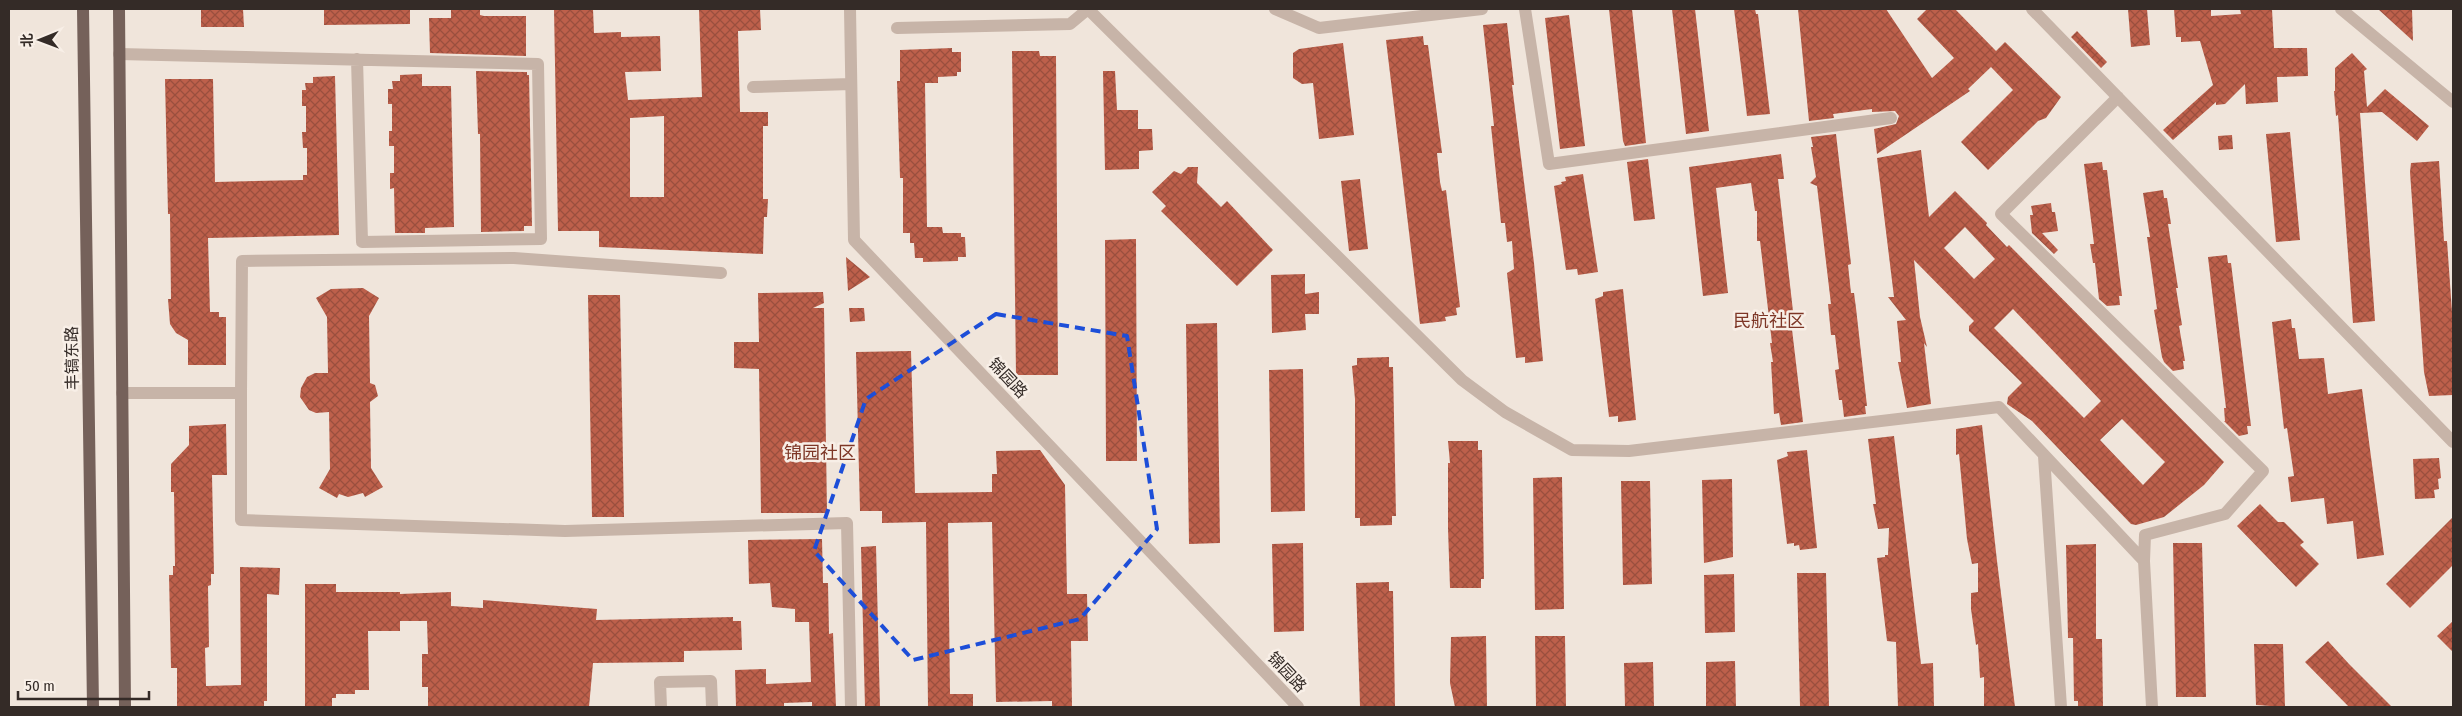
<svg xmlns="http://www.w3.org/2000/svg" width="2462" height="716" font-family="'Fira Sans Condensed','Noto Sans SC',sans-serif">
  <defs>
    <pattern id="building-cross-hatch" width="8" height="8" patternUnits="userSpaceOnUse" patternTransform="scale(1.25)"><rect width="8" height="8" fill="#bd604b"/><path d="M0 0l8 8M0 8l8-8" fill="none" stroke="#9a4f3e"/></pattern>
  </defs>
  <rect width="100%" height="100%" fill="#f0e5db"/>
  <!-- building -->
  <path fill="url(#building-cross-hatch)" fill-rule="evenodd" d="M201 9H243L244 27H201Z
    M324 9H410V24L324 25Z
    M451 9H480V15L484 16H526V56L430 53 429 18H451Z
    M554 9H593L594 33 621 32V37L660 36 661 71 625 72 628 100 702 97 699 9H760L761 30 738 31 740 112H768V126H763V199H768L767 217H764L763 254 599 247V231H558ZM664 116V197H630V118Z
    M1609 9H1632L1646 143 1625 146 1623 141Z
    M1672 9H1695L1709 131 1686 134Z
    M1734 9H1755L1756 14H1758L1770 114 1747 116Z
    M1798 9H1886L1932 78 1954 58 1917 19 1927 9H1955L1996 51 2005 42 2061 97 2046 118 2038 121 1988 170 1961 142 2013 90 1991 67 1968 89 1970 91 1877 154 1874 129 1896 124 1899 116 1895 111 1872 112V109L1833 114 1834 118 1809 121Z
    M2128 9H2147L2150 45 2131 47Z
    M2174 9H2211V16L2241 14 2240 9H2272L2274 48H2307L2308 76 2277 77 2278 102 2246 104 2245 84 2225 104 2216 105V102L2173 140 2163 130 2213 85 2200 41 2181 42V37H2176Z
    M2378 9H2412L2413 41Z
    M1569 15 1585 146 1560 149 1545 18Z
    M1507 23 1514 85H1512L1534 263 1543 361 1525 363V357L1516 358 1507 273 1514 269 1512 241 1507 242 1505 223H1501L1491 126H1494L1483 25Z
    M2077 31 2107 62 2101 68 2071 37Z
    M1423 36 1424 45H1428L1442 153H1437L1440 182 1442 191 1446 190 1460 307 1456 308 1457 315 1445 317 1446 321 1420 324 1386 40Z
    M1343 43 1354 135 1319 139 1313 83 1302 84 1293 78V53L1299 49Z
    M952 48V52H961V72H957V76L938 77V83H925L927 227H942L943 233H961V237H965L966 257H958V261L923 262V258H915L914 243H910V233H903V178H900L897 81H900V50Z
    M1012 51H1039L1040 56H1056L1058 375H1016Z
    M2352 53 2367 69 2364 71 2367 107 2385 89 2429 126 2417 141 2382 112 2360 113 2375 321 2353 323 2338 115 2336 116 2334 91H2335V68Z
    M476 71 527 72V75H529L532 226H524V231L481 232 480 134H478Z
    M1103 71H1115L1117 110H1138V129H1152L1153 150 1139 151V169L1105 170Z
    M422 74V86H451L454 227 425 228V233H395L394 188 390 189V173H394V146H389V131H392V104H388V89H393L392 81H400V75Z
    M335 76 339 235 208 238 210 312H219V317H226V365H188V340L176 333 170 324 168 299H171L170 214H168L165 79H213L215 182 303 180V175H307V148H303L302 132H306V106H302V90H306L305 83H313V77Z
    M2290 132 2300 240 2276 242 2266 134Z
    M1836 134 1851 264 1848 265 1851 293H1854L1856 308 1867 406H1865L1866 414 1844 417 1842 400H1839L1835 370 1839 369 1835 335H1831L1828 304H1831L1817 186 1810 183 1816 177 1811 147H1813L1811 137Z
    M2232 135 2233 149 2219 150 2218 136Z
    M1921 150 1929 217 1955 191 1987 223 1986 225 2007 247 2009 245 2224 462 2204 485 2164 517 2136 525 2131 524 2032 421 2007 404 2008 397 2022 383 1969 331V326L1974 321 1914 260 1920 317 1927 347 1924 343 1931 404 1907 408 1898 362H1901L1897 321 1906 320 1888 297H1894L1877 158ZM1965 227 1995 259 1974 279 1944 248ZM2013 309 2101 401 2084 418 1994 328ZM2122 419 2165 462 2143 485 2100 440Z
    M1781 154 1784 179H1778L1794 320 1791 321 1803 422 1781 425 1779 413 1774 414 1771 362H1773L1770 343H1772L1760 241H1757V211H1755L1751 183 1716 188 1728 293 1703 296 1689 167Z
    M1648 159 1655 219 1634 221 1627 162Z
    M2439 161 2444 241H2447L2453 326V395L2429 396 2424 372 2410 172 2411 163Z
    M2102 162 2103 170H2107L2122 296H2119L2120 305 2107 306 2099 299 2095 263H2093L2090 244H2094L2084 164Z
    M1188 167H1198L1197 183 1221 207 1227 201 1273 250 1237 286 1161 211 1166 206 1152 192 1174 171 1181 174Z
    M1583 174 1598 272 1578 275 1577 269 1566 270 1554 186 1562 184 1561 182 1566 181 1565 177Z
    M1360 179 1368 249 1349 251 1341 181Z
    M2163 190 2164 198H2167L2171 224H2168L2178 288H2176L2182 325 2179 326 2185 361H2183L2184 369 2173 371 2164 362 2162 357 2154 310 2157 309 2147 237H2150L2143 193Z
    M2051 203 2052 212H2055L2058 231 2042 233 2058 250 2054 254 2032 233 2030 215H2033L2031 206Z
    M1136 239 1137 461H1106L1105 240Z
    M2227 255 2228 263H2231L2251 426H2247L2248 434 2239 436 2224 421H2225L2224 408H2226L2208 257Z
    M846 257 870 277 848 291Z
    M1305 274V294L1319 292V314H1305L1306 330 1272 333 1271 275Z
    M363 288 379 298 369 316 370 383 375 385 378 396 370 402 371 468 383 487 365 497 363 493 348 497 339 494 337 498 319 488 330 469 329 412 316 413 309 410 300 397 301 388 307 377 315 373H328L327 317 316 298 331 289Z
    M1623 289 1636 420 1618 422V416L1609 417 1595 299 1603 296V292Z
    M823 292 824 303 813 308H824L827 513H761L759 369 734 368V342H759L758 293Z
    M588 295H620L624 517H592Z
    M849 308H864L865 321 850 322Z
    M2291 319 2292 328H2295L2299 359 2324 358 2328 394 2362 389 2384 555 2357 559 2353 521 2327 524 2324 498 2291 502 2288 477 2294 476 2287 428 2284 429 2272 322Z
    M1217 323 1220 543 1189 544 1186 324Z
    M911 351 915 493 992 492V474H997L996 451 1040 450 1065 485 1067 594H1087L1088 641H1071L1072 707H1052V701L996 702 992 522 948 523 950 694H973V707H928L926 522 882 523V511H860L856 352Z
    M1389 357V367H1393L1396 516H1392V525L1360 526V518H1355V399L1352 366 1357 365V358Z
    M1303 369 1305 511 1271 512 1269 370Z
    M226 424 227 475H212L214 574H211V585L208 586 209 647 205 648 206 686 241 685 240 567 280 568 279 595 267 594V701H264V707H177V668H171L169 575H173V566H175L174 492H171V464L189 445V426Z
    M1982 425 1997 561 2015 707H1984V677L1980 678 1978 644 1976 645 1971 609V593L1978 592V563L1972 564 1967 539 1959 454 1956 455V429Z
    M1894 436 1921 664 1933 663 1934 707H1898L1896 642 1887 641 1877 558 1885 557V555H1888L1889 528 1878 529 1873 504H1876L1868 439Z
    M1448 441H1478V450H1482L1484 579H1481V588H1450L1448 528V463H1450Z
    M1807 450 1817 548 1800 550 1799 545 1794 546V543L1787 544 1777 460 1788 456 1787 452Z
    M2439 458 2441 478 2438 479 2439 489 2434 490 2435 498 2415 499 2413 459Z
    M1562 477 1564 609 1535 610 1533 478Z
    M1732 479 1733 557 1704 563 1702 480Z
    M1621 481H1650L1652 584 1623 585Z
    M2260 504 2278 522H2284L2304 542 2300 545 2319 564 2296 587 2237 526Z
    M2453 517V565L2410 608 2386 584Z
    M822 539 823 583H828L829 634 833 633 836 707H812V702L784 703V707H736L735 670 766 669V684L811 682 809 622H795V609L772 607 770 583 749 584 748 540Z
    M1303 543 1304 631 1274 632 1272 544Z
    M2173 543H2202L2206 697H2176Z
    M2096 544V639H2102L2103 707H2078V701H2074L2073 638H2068L2066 545Z
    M876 546 880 707H865L861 547Z
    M1797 573H1826L1829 707 1800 706Z
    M1734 574 1735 632 1705 633 1704 575Z
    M1389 582V591H1393L1395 707H1360L1356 583Z
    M305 584H336V592H400V594L451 592V606L483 608V600L597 609 596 620 733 617V621H741L742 650 684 651V662L593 663 589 707H428V687H422V654H428L427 621H400V631H368L369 690H355V694H336V698H332V707H305Z
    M2453 621V652L2437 636Z
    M1486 636 1487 707H1455L1450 683 1451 637Z
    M1535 636H1565L1566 707H1536Z
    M2328 641 2349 664 2392 707H2349L2305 662Z
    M2254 644H2283L2285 707 2256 705Z
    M1735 661 1736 707H1706V662Z
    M1653 662 1654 707H1625L1624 663Z"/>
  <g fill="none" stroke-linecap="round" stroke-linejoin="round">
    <!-- minor -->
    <path stroke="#c7b4a8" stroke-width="12" d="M850 9 854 240 1298 707
      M1088 9 1462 380 1505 412 1572 450 1629 451 1999 407 2144 561 2152 707
      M1275 9 1319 28 1482 9
      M1525 9 1549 164 1891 118
      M2032 9 2453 442
      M2341 9 2453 102
      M897 28 1070 24 1088 9
      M119 54 538 64 541 239 362 242 357 59
      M753 87 851 84
      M2118 97 2001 214 2263 471 2225 514 2145 535 2144 561
      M122 393H241L242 261 514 258 721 273
      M241 393V520L565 531 847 523 851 707
      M2044 456 2061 707
      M661 707 660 682 711 681 712 707"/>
    <!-- major -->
    <path stroke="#75615a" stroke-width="12" d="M83 9 93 707
      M119 9 125 707"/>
  </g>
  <!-- marked area -->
  <path fill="none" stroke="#1d4ed8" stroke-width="4" stroke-dasharray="10 6" stroke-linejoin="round" d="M996 314 1127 336 1157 529 1080 619 913 660 814 551 866 399Z"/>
  <g text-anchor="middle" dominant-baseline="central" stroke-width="5" stroke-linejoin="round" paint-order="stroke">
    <!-- street labels -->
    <g font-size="16" fill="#342b27" stroke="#f8efe7">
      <text transform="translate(72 358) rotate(-91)">丰镐东路</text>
      <text transform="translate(1008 378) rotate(47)">锦园路</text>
      <text transform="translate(1287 672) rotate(47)">锦园路</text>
    </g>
    <!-- neighbourhood labels -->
    <g font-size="18" fill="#7d3626" stroke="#f8efe7">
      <text x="1769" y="321">民航社区</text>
      <text x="820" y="453">锦园社区</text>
    </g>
  </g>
  <!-- border -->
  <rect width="2462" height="716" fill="none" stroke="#342b27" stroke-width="20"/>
  <!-- north arrow -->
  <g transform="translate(40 40) rotate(269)" stroke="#f8efe7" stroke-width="4" paint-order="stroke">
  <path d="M0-4L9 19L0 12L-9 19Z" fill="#342b27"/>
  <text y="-8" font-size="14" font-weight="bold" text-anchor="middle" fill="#342b27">北</text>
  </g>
  <!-- scale -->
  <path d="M18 691v8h131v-8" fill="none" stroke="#342b27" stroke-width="2.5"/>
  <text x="25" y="691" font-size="15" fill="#342b27" stroke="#f8efe7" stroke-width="4" paint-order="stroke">50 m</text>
</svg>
